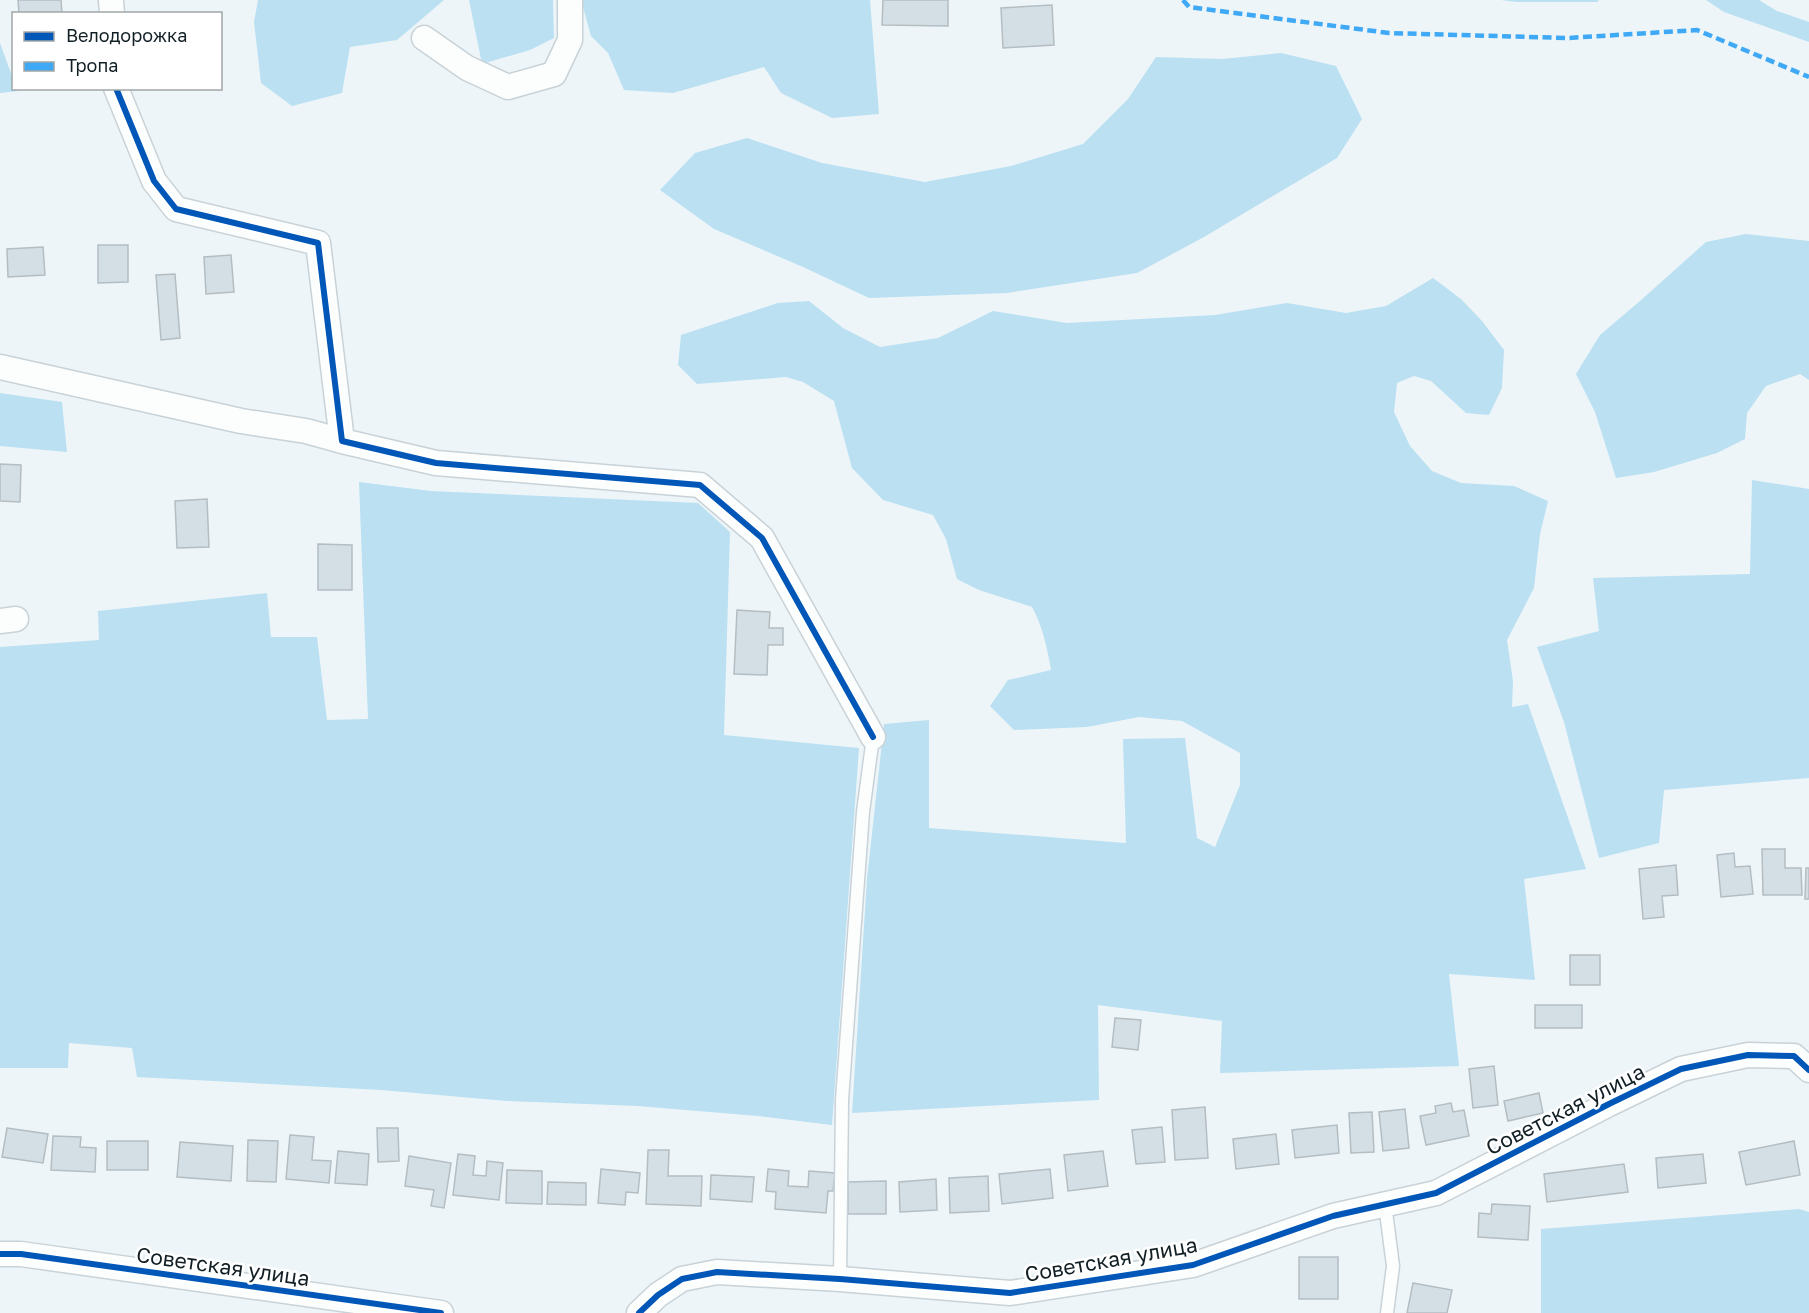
<svg xmlns="http://www.w3.org/2000/svg" width="1809" height="1313" font-family="'Golos Text',sans-serif">
  <rect width="100%" height="100%" fill="#edf5f9"/>
  <!-- green -->
  <path fill="#bae0f2" d="M258 0H444L397 40 350 47 342 93 292 106 261 83 254 22Z
    M469 0H553L554 38 530 50 482 64Z
    M581 0H870L879 114 832 118 781 93 764 67 673 93 624 90 608 53 591 36Z
    M1501 0H1599L1597 2H1517Z
    M1706 0H1759L1777 11 1809 22V42L1724 12Z
    M0 43 13 79 14 88 17 89 18 91 0 93Z
    M1281 53 1336 66 1362 119 1337 158 1204 237 1137 273 1007 293 869 298 803 267 714 229 660 190 695 153 747 138 822 163 925 182 1011 166 1083 144 1128 99 1156 57 1222 59Z
    M1746 234 1809 241V380L1800 374 1766 386 1747 413 1745 439 1717 453 1654 472 1616 478 1595 412 1576 374 1600 335 1640 301 1706 242Z
    M1433 278 1461 299 1482 321 1504 350 1502 388 1489 415 1466 413 1431 381 1414 376 1397 383 1394 412 1410 446 1432 471 1461 483 1514 486 1548 501 1540 534 1534 588 1507 640 1513 681 1512 707 1528 704 1586 869 1524 879 1535 980 1449 974 1459 1066 1220 1073 1222 1021 1098 1005 1099 1100 852 1113 867 879 884 724 929 720V828L1126 843 1123 739 1185 738 1197 838 1215 847 1240 785V753L1182 721 1139 717 1087 727 1014 730 990 706 1008 680 1051 670C1047 647 1043 627 1032 607L979 590 957 579 946 539 933 515 883 500 852 468 834 401 803 382 786 377 697 384 678 365 681 335 778 303 809 301 843 328 880 347 938 338 993 311 1067 323 1215 315 1287 303 1346 313 1386 306Z
    M0 393 62 402 67 452 0 446Z
    M1752 480 1809 489V778L1664 790 1659 843 1599 858 1564 722 1537 647 1599 631 1593 578 1750 574Z
    M359 482 431 491 698 503 730 532 724 735 859 748 832 1125 758 1116 638 1106 507 1101 381 1090 137 1077 132 1048 69 1043 68 1068H0V647L99 640 98 611 267 593 271 637H317L327 720 368 719Z
    M1799 1209 1809 1212V1313H1541V1229Z"/>
  <!-- building -->
  <path fill="#d4dfe5" stroke="#b3bdc2" stroke-width="1.5" d="M18 0H61L62 14H19Z
    M883 0H948V26L882 25Z
    M1052 5 1054 45 1003 48 1001 8Z
    M98 245H128V282L98 283Z
    M43 247 45 275 8 277 7 249Z
    M231 255 234 292 206 294 204 257Z
    M175 274 180 338 161 340 156 275Z
    M0 464 21 465 20 502 0 501Z
    M207 499 209 547 177 548 175 501Z
    M318 544 352 545V590H318Z
    M737 610 770 612 769 628H783V645H768L767 675 734 674Z
    M1762 849H1785V868H1801L1802 895H1763Z
    M1734 853 1735 867 1750 866 1753 894 1721 897 1717 855Z
    M1676 865 1678 895 1662 896 1664 917 1643 919 1639 869Z
    M1806 868H1809V899H1805Z
    M1570 955H1600V985H1570Z
    M1535 1005H1582V1028H1535Z
    M1115 1018 1141 1020 1138 1050 1112 1047Z
    M1494 1066 1498 1105 1473 1108 1469 1069Z
    M1539 1093 1543 1113 1508 1121 1504 1101Z
    M1451 1103 1453 1112 1464 1110 1469 1136 1426 1145 1420 1116 1436 1113 1435 1106Z
    M1205 1107 1208 1158 1175 1160 1172 1110Z
    M1405 1109 1409 1148 1383 1151 1379 1112Z
    M1372 1112 1374 1152 1351 1153 1349 1113Z
    M1337 1125 1339 1153 1295 1158 1292 1130Z
    M1162 1127 1165 1162 1136 1164 1132 1130Z
    M7 1128 48 1134 43 1163 2 1157Z
    M377 1128H398L399 1161 378 1162Z
    M1276 1134 1279 1164 1236 1169 1233 1139Z
    M290 1135 314 1137 312 1160 331 1161 329 1183 286 1179Z
    M53 1136 81 1137 80 1147 96 1148 95 1172 51 1170Z
    M248 1140 278 1141 276 1182 247 1181Z
    M107 1141H148V1170H107Z
    M1794 1141 1800 1175 1746 1185 1739 1152Z
    M180 1142 233 1146 231 1181 177 1177Z
    M648 1150H669L668 1176H702L701 1206 646 1204Z
    M338 1151 369 1154 367 1185 335 1183Z
    M1103 1151 1108 1186 1068 1191 1064 1155Z
    M458 1154 475 1156 473 1175 486 1176 487 1161 503 1163 499 1200 453 1195Z
    M1703 1154 1706 1183 1658 1188 1656 1158Z
    M409 1156 451 1163 444 1208 431 1206 434 1190 405 1186Z
    M1624 1164 1628 1192 1547 1202 1544 1174Z
    M601 1169 640 1173 638 1193 626 1192 625 1205 598 1203Z
    M768 1169 789 1171 788 1186 808 1187 809 1171 835 1173 833 1191H828L826 1213 775 1209 776 1192 766 1191Z
    M1050 1169 1053 1198 1002 1204 999 1174Z
    M507 1170 542 1171V1204L506 1203Z
    M711 1175 754 1177 752 1202 710 1199Z
    M988 1176 989 1211 950 1213 949 1178Z
    M936 1179 937 1210 900 1212 899 1182Z
    M886 1181V1214H848V1182Z
    M548 1182 586 1183V1205L547 1204Z
    M1492 1204 1530 1206 1528 1240 1478 1237 1479 1213 1491 1214Z
    M1299 1257H1338V1299H1299Z
    M1413 1283 1452 1290 1447 1313H1407Z"/>
  <g fill="none" stroke-linecap="round" stroke-linejoin="round">
    <defs>
      <path id="service" d="M1385 1204 1393 1266 1387 1313
        M840 1279 842 1100 863 812 873 737"/>
      <path id="minor" d="M111 0 112 14
        M424 38 467 68 508 87 554 74 570 40V0
        M116 88 154 181 176 209 318 243 342 441 436 463 700 485 762 538 873 737
        M0 367 241 421 306 431 342 441
        M0 621 16 619
        M0 1254H21L441 1313
        M639 1313 658 1295 682 1279 717 1272 840 1279 1010 1293 1193 1265 1333 1216 1436 1193 1609 1104 1681 1069 1748 1055 1794 1056 1809 1070"/>
    </defs>
    <!-- service casing -->
    <use href="#service" stroke="#c8d2d7" stroke-width="15"/>
    <!-- minor casing -->
    <use href="#minor" stroke="#c8d2d7" stroke-width="27"/>
    <!-- service -->
    <use href="#service" stroke="#fcfefe" stroke-width="12"/>
    <!-- minor -->
    <use href="#minor" stroke="#fcfefe" stroke-width="24"/>
    <!-- quiet -->
    <path stroke="#3fa9f5" stroke-width="4.5" stroke-dasharray="9 4.5" stroke-linecap="butt" d="M1183 0 1189 7 1389 33 1568 38 1697 30 1809 77"/>
    <defs>
      <path id="cycleway" d="M116 88 154 181 176 209 318 243 342 441 436 463 700 485 762 538 873 737
        M0 1254H21L441 1313
        M639 1313 658 1295 682 1279 717 1272 840 1279 1010 1293 1193 1265 1333 1216 1436 1193 1609 1104 1681 1069 1748 1055 1794 1056 1809 1070"/>
    </defs>
    <!-- cycleway casing -->
    <use href="#cycleway" stroke="#fff" stroke-width="10"/>
    <!-- cycleway -->
    <use href="#cycleway" stroke="#0057b8" stroke-width="6"/>
  </g>
  <g text-anchor="middle" dominant-baseline="central" stroke-width="5" stroke-linejoin="round" paint-order="stroke">
    <!-- street labels -->
    <g font-size="21" fill="#122026" stroke="#fff">
      <text transform="translate(1565 1109) rotate(-27)">Советская улица</text>
      <text transform="translate(1111 1259) rotate(-10)">Советская улица</text>
      <text transform="translate(223 1266) rotate(8)">Советская улица</text>
    </g>
  </g>
  <!-- legend -->
  <rect x="12" y="12" width="210" height="78" fill="#ffffff" stroke="#a0a6a8" stroke-width="1.5"/>
  <rect x="24" y="32" width="30" height="9" fill="#0057b8" stroke="#a0a6a8" stroke-width="1.5"/>
  <text x="66" y="42" font-size="18" fill="#122026">Велодорожка</text>
  <rect x="24" y="62" width="30" height="9" fill="#3fa9f5" stroke="#a0a6a8" stroke-width="1.5"/>
  <text x="66" y="72" font-size="18" fill="#122026">Тропа</text>
</svg>
